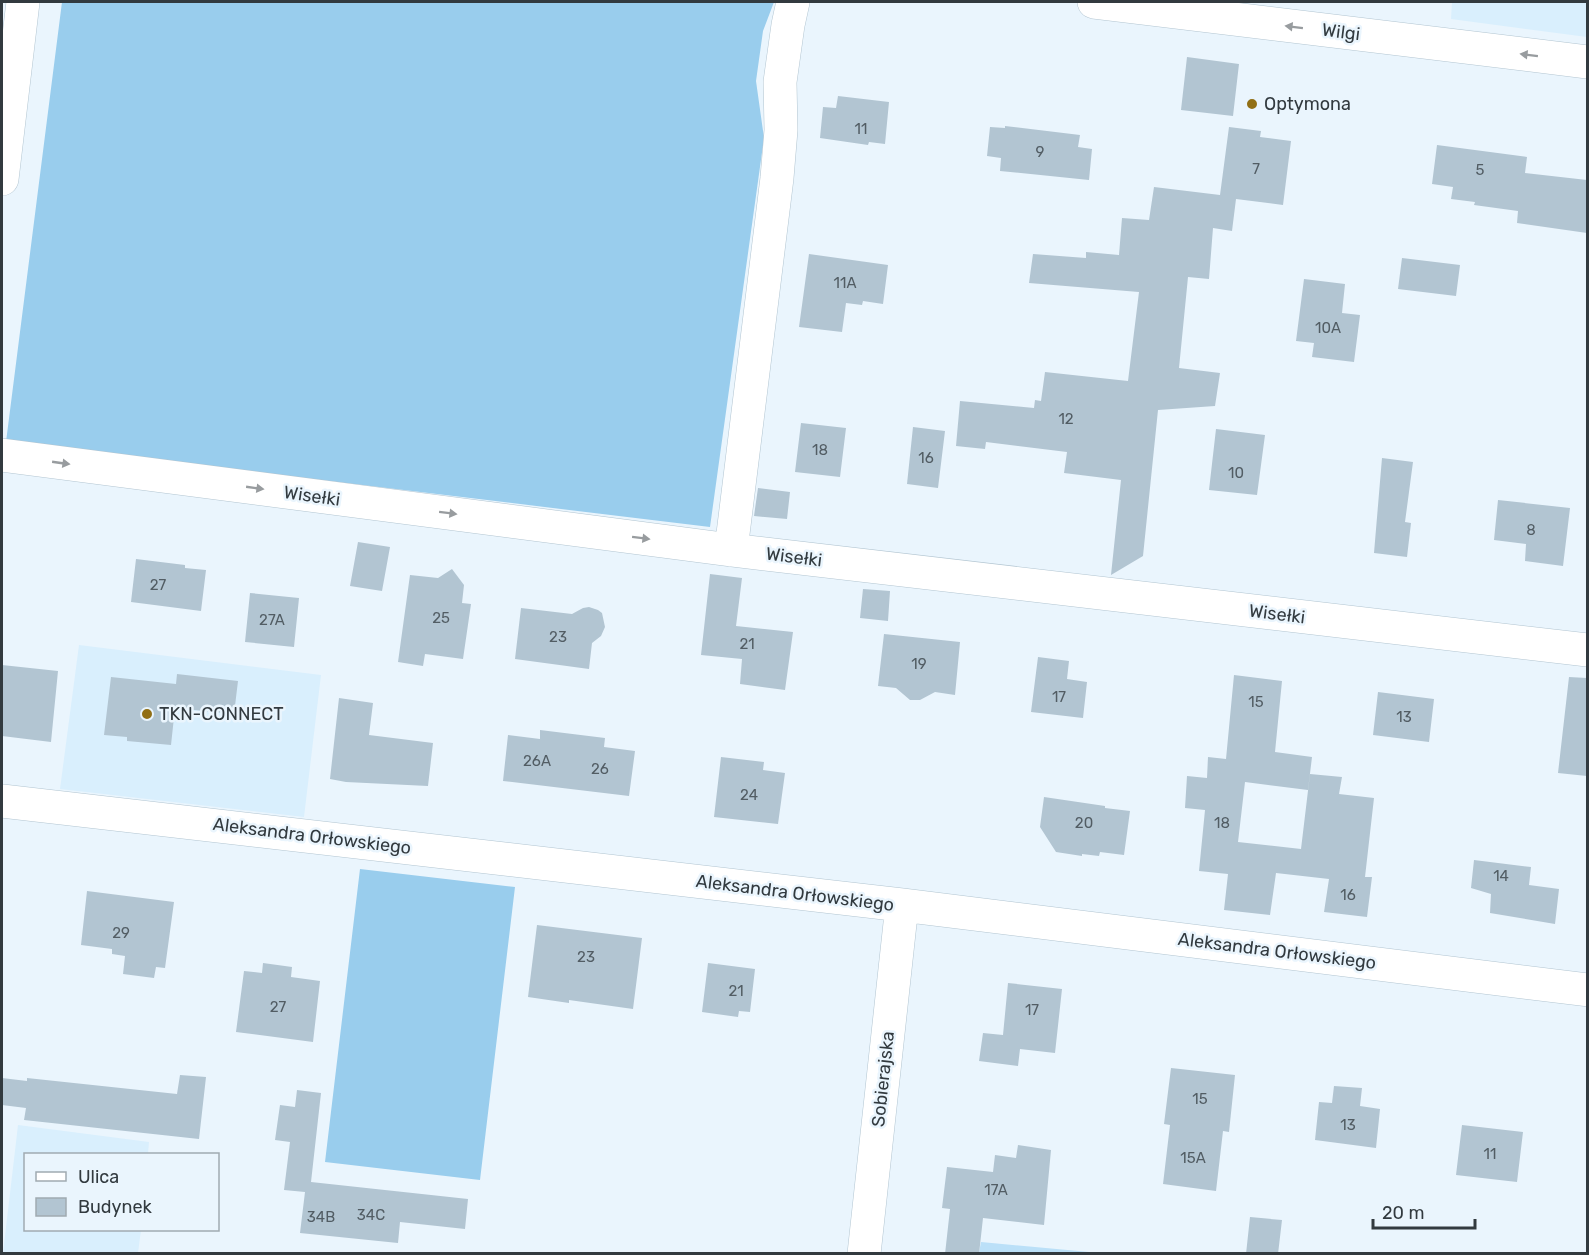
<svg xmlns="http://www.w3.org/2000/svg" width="1589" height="1255" font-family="Rubik,sans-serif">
  <rect width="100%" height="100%" fill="#eaf5fd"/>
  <!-- built -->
  <path fill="#d9effd" d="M1452 2H1587V37L1451 19Z
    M79 645 321 675 304 817 60 789Z
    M18 1125 149 1142 148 1154H26V1230H141L138 1253H3Z"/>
  <!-- green -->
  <path fill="#bbe0f8" d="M981 1242 1100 1253H979Z"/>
  <!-- forest -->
  <path fill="#99cded" d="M62 2H774L763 31 756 81 764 138 710 527 6 442Z
    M360 869 515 887 480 1180 325 1162Z"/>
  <!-- building -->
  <path fill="#b2c5d2" d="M1187 57 1239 64 1233 116 1181 110Z
    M838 96 889 102 885 144 869 142 868 145 820 138 823 107 836 108Z
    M1005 126 1080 135 1078 147 1092 149 1089 180 1000 171 1001 158 987 156 990 127 1005 128Z
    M1229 127 1261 131 1260 137 1291 141 1283 205 1236 199 1232 231 1213 228 1209 279 1188 277 1179 368 1220 373 1215 406 1158 410 1143 556 1111 575 1121 480 1064 473 1067 452 986 442 985 449 956 446 960 401 1034 408 1035 400 1041 401 1045 372 1128 381 1139 292 1029 283 1033 254 1086 258V252L1119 255 1122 218 1149 220 1154 187 1220 195Z
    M1437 145 1527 157 1525 173 1587 180V233L1517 223 1518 211 1474 205 1475 202 1451 199 1453 187 1432 184Z
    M809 254 888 265 883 304 863 301 862 305 846 303 842 332 799 327Z
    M1402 258 1460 265 1456 296 1398 289Z
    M1304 279 1345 284 1342 313 1360 315 1354 362 1312 357 1314 343 1296 341Z
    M801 423 846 428 840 477 795 472Z
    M913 427 945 431 938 488 907 484Z
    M1216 429 1265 435 1257 495 1209 490Z
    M1382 458 1413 462 1405 522 1411 523 1407 557 1374 553Z
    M758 488 790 492 787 519 754 516Z
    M1498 500 1570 508 1563 566 1525 561 1526 544 1494 540Z
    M358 542 390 547 382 591 350 586Z
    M136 559 185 565V568L206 570 201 611 131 602Z
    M452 569 464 585 462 603 471 604 463 659 425 654 423 666 398 662 410 575 438 578Z
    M710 574 742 578 736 626 793 632 785 690 740 684 742 659 701 655Z
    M863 589 890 591 888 621 860 618Z
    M250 593 299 598 294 647 245 642Z
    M589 607 598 610 602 613 605 627 601 636 592 643 589 669 515 659 521 608 572 614 583 608Z
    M884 634 960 642 955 695 935 692 920 700H910L896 688 878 686Z
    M1038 657 1069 661 1067 679 1087 682 1083 718 1031 712Z
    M2 665 58 671 51 742 2 736Z
    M177 674 238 681 234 714 175 708 171 745 127 741V737L104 735 111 677 176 684Z
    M1234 675 1282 681 1275 752 1312 757 1308 790 1245 782 1238 842 1301 849 1310 774 1342 777 1339 794 1374 798 1365 877H1372L1367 917 1324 912 1329 879 1276 873 1270 915 1224 910 1228 874 1199 871 1205 810 1185 808 1187 776 1207 778 1208 757 1226 759Z
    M1569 677 1587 678V776L1558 773Z
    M1378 692 1434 699 1429 742 1373 735Z
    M339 698 373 703 369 735 433 743 428 786 346 782 330 779Z
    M540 730 605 738 604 747 635 751 629 796 503 781 508 735 540 739Z
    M721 757 764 762 763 770 785 773 778 824 714 817Z
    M1044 797 1105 806V808L1130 811 1124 855 1100 852 1099 856 1082 854V856L1056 852 1040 827Z
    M1474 860 1531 867 1529 885 1559 889 1555 924 1490 913 1491 894 1471 888Z
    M87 891 174 902 165 968 156 967 154 978 123 974 125 956 112 954V949L81 945Z
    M537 925 642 938 633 1009 569 1000V1003L528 997Z
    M263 963 292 967 291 977 320 981 313 1042 236 1032 244 971 262 973Z
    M708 963 755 969 750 1012 739 1011 738 1017 702 1012Z
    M1008 983 1062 989 1055 1053 1020 1049 1018 1066 979 1061 983 1033 1003 1035Z
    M1171 1068 1235 1075 1229 1132 1223 1131 1216 1191 1163 1184 1170 1125 1164 1124Z
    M180 1075 206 1077 199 1139 24 1120 26 1108 2 1105V1078L27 1081V1078L177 1094Z
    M1334 1086 1362 1088 1360 1106 1380 1109 1376 1148 1315 1140 1319 1102 1332 1103Z
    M297 1090 321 1093 311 1182 468 1199 465 1229 400 1222 398 1243 300 1233 305 1192 284 1190 290 1142 275 1140 280 1105 295 1107Z
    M1462 1125 1523 1132 1517 1182 1456 1175Z
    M1018 1145 1051 1150 1044 1225 983 1218 979 1254H945L950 1209 942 1208 947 1167 993 1172 995 1155 1016 1158Z
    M1250 1217 1282 1220 1278 1254H1246Z"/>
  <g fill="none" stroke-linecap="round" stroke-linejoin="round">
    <defs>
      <path id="minor" d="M1094 2 1588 62
        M2 179 23 2
        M2 455 731 550 1588 650
        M731 550 777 178 781 130 780 82 788 25 793 2
        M2 801 902 905 1588 990
        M864 1254 902 905"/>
    </defs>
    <!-- minor casing -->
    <use href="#minor" stroke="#b2c5d1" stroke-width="34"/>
    <!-- minor -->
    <use href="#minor" stroke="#fff" stroke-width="33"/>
  </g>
  <!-- one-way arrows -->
  <defs><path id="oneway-solid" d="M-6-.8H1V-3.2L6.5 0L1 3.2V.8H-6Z" transform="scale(1.5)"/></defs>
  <g fill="#989c9f">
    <use href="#oneway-solid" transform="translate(1294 27) rotate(-173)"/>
    <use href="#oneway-solid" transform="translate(1529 55) rotate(-173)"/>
    <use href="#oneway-solid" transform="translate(61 463) rotate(8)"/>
    <use href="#oneway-solid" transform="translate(255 488) rotate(8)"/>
    <use href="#oneway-solid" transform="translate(448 513) rotate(7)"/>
    <use href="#oneway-solid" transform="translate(641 538) rotate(7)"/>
  </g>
  <!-- markers -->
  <g fill="#916f15" stroke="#eaf5fd" stroke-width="2">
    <circle cx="1252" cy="104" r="6"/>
    <circle cx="147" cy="714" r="6"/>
  </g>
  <g text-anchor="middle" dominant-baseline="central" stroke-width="5" stroke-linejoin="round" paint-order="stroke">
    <!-- number labels -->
    <g font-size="15" fill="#525d64">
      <text x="861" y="129">11</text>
      <text x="1040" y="152">9</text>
      <text x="1256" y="169">7</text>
      <text x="1480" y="170">5</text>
      <text x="845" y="283">11A</text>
      <text x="1328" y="328">10A</text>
      <text x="1066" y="419">12</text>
      <text x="820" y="450">18</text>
      <text x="926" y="458">16</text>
      <text x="1236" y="473">10</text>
      <text x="1531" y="530">8</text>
      <text x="158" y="585">27</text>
      <text x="441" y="618">25</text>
      <text x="272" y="620">27A</text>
      <text x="558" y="637">23</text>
      <text x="747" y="644">21</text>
      <text x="919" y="664">19</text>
      <text x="1059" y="697">17</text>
      <text x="1256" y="702">15</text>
      <text x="1404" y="717">13</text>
      <text x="537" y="761">26A</text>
      <text x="600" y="769">26</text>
      <text x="749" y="795">24</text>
      <text x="1084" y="823">20</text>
      <text x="1222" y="823">18</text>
      <text x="1501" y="876">14</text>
      <text x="1348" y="895">16</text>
      <text x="121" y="933">29</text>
      <text x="586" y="957">23</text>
      <text x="736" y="991">21</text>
      <text x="278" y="1007">27</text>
      <text x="1032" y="1010">17</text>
      <text x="1200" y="1099">15</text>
      <text x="1348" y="1125">13</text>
      <text x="1490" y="1154">11</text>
      <text x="1193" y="1158">15A</text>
      <text x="996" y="1190">17A</text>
      <text x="371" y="1215">34C</text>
      <text x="321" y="1217">34B</text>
    </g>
    <!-- street labels -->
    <g font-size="18" fill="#323a3f" stroke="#eaf5fd">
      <text transform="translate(1341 32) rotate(7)">Wilgi</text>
      <text transform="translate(312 496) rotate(8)">Wisełki</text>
      <text transform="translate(794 557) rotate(7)">Wisełki</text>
      <text transform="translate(1277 614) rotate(7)">Wisełki</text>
      <text transform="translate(312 836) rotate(7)">Aleksandra Orłowskiego</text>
      <text transform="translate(795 893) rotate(7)">Aleksandra Orłowskiego</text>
      <text transform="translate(1277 951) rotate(7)">Aleksandra Orłowskiego</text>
      <text transform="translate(883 1079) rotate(-84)">Sobierajska</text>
    </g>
    <!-- poi labels -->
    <g font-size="18" fill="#323a3f" stroke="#eaf5fd" text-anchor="start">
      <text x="1264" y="104">Optymona</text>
      <text x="159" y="714">TKN-CONNECT</text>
    </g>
  </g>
  <!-- border -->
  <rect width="1589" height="1255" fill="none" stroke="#323a3f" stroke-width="6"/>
  <!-- legend -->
  <rect x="24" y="1153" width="195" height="78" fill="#eaf5fd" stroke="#a0aab1" stroke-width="1.5"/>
  <rect x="36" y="1172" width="30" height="9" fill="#ffffff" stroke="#a0aab1" stroke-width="1.5"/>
  <text x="78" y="1183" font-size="18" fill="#323a3f">Ulica</text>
  <rect x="36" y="1198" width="30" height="18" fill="#b2c5d2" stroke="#a0aab1" stroke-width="1.5"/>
  <text x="78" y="1213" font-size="18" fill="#323a3f">Budynek</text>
  <!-- scale -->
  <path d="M1373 1219v9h102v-9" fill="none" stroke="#323a3f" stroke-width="3"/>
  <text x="1382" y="1219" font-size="18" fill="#323a3f" stroke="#eaf5fd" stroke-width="4.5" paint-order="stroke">20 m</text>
</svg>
